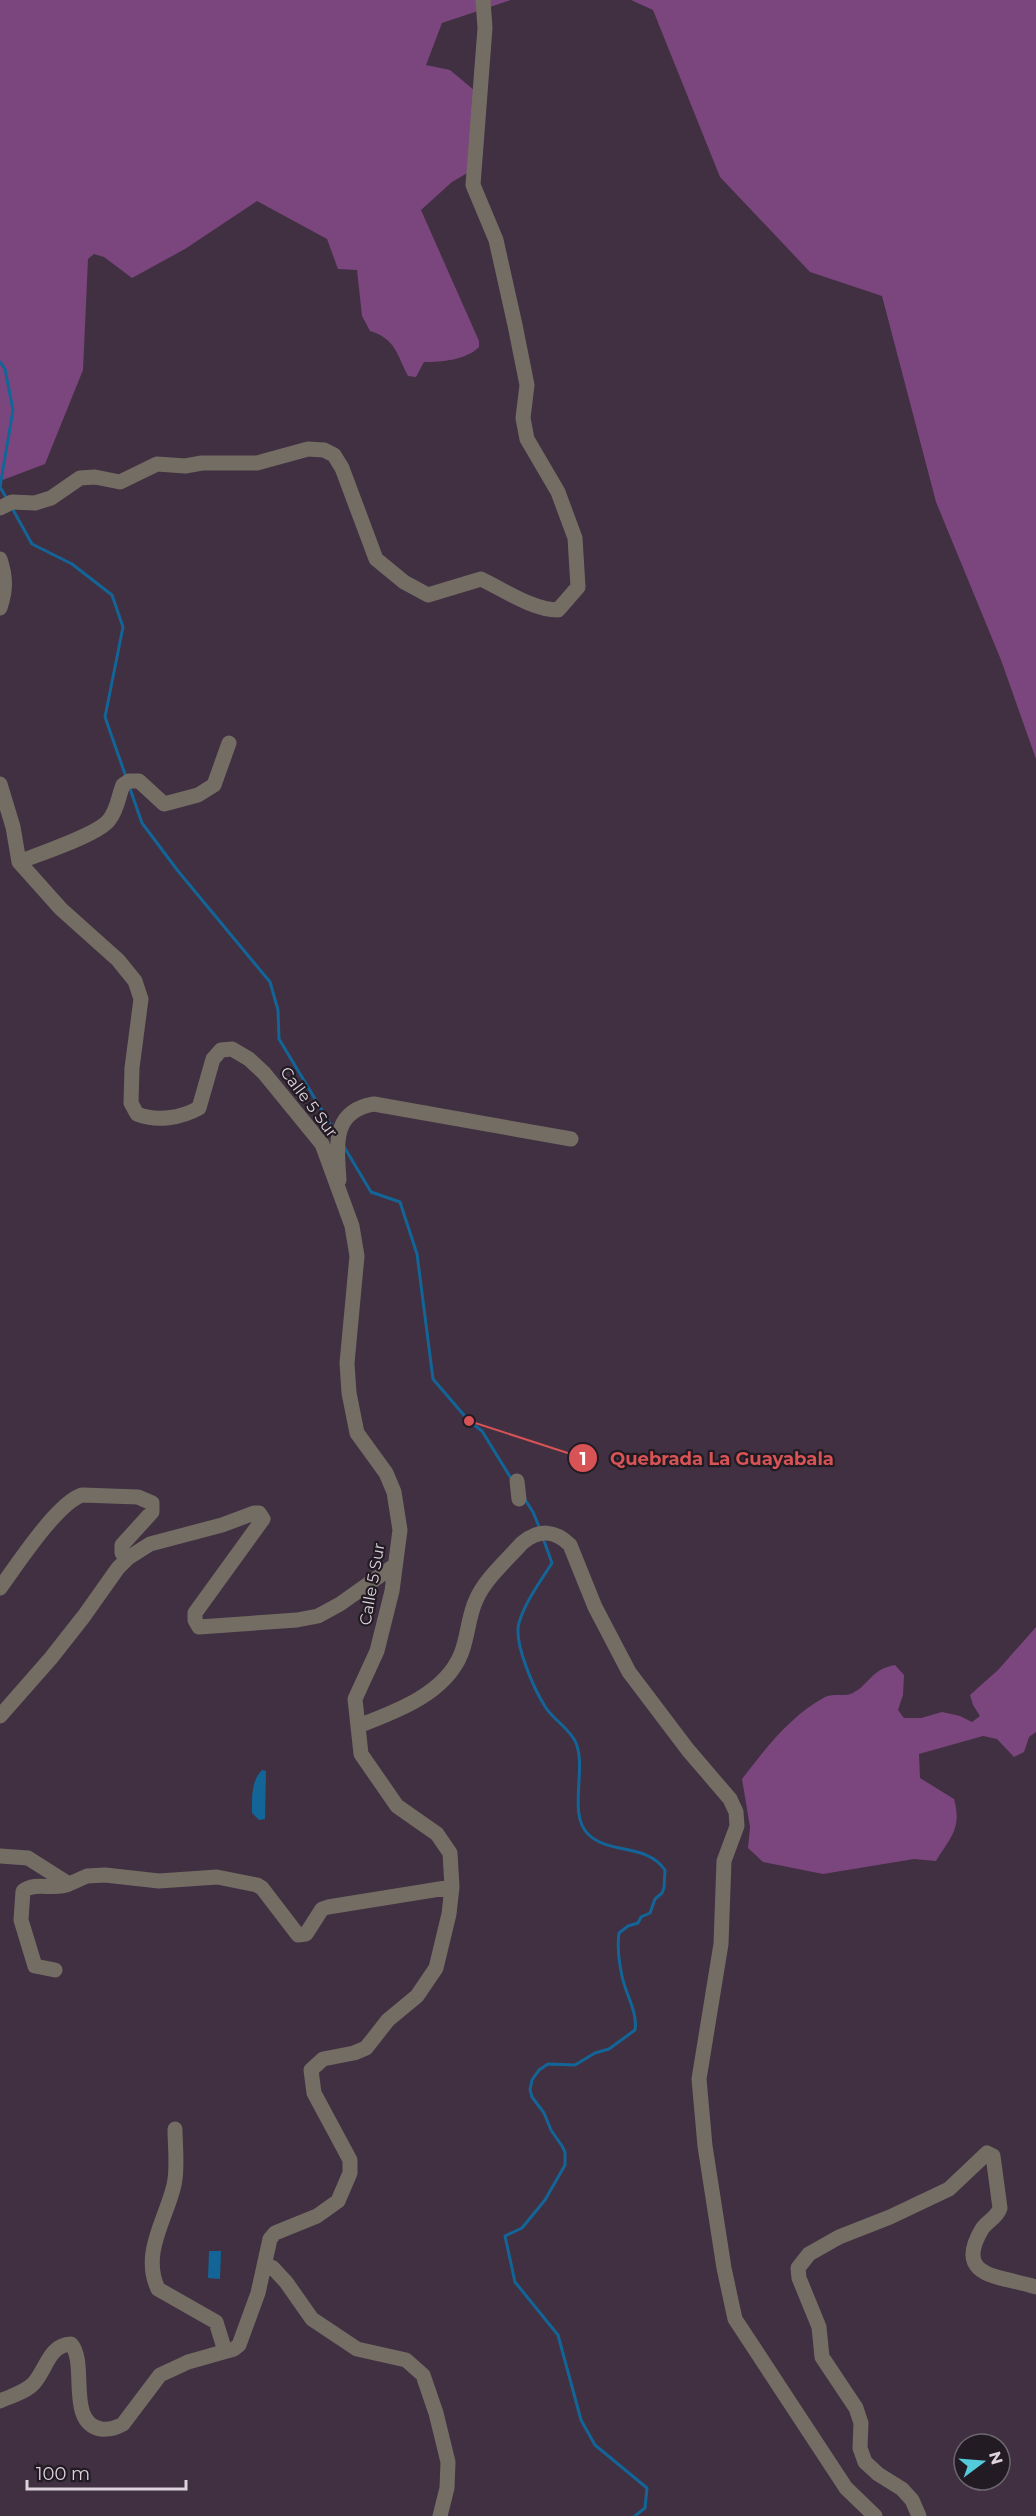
<svg xmlns="http://www.w3.org/2000/svg" width="1036" height="2516" font-family="Montserrat,sans-serif">
  <rect width="100%" height="100%" fill="#403041"/>
  <!-- forest -->
  <path fill="#7b457e" d="M0 0H511L442 23 426 65 450 70 475 91 469 172 452 182 421 210 479 341V347C466 360 442 362 424 362L416 377 408 376C397 355 396 339 370 331L362 316 357 270 338 269 327 239 257 201 185 249 132 278 104 257 94 254 88 259 83 370 45 464 0 481Z
    M631 0H1036V759L1001 660 936 502 882 296 810 272 720 177 653 10Z
    M1036 1627V1732L1029 1737 1024 1752 1014 1757 997 1739 983 1736 919 1754 920 1778 954 1799C962 1828 951 1837 936 1861L914 1859 823 1874 763 1862 748 1848 750 1827 742 1779C766 1748 790 1716 825 1697 834 1693 845 1697 853 1693 871 1683 870 1670 895 1665L904 1675 903 1695 898 1710 904 1718H921L942 1712 960 1716 972 1722 980 1716 973 1705 970 1695 998 1670Z"/>
  <!-- water -->
  <path fill="#136598" d="M262 1770 266 1771 265 1819 259 1820 252 1813C252 1798 251 1781 262 1770Z
    M209 2251H221L220 2279 208 2278Z"/>
  <g fill="none" stroke-linecap="round" stroke-linejoin="round">
    <!-- stream -->
    <path stroke="#136598" stroke-width="3" d="M0 362 5 369 13 410 0 487 7 499
      M12 508 32 544 72 564 112 595 123 627 105 717 126 777
      M129 786 142 823 178 871 270 982 278 1010 279 1039 335 1132
      M343 1145 371 1192 400 1202 417 1254 433 1379 469 1421 482 1431 512 1480
      M524 1498 533 1512 540 1529
      M543 1538 552 1563C540 1582 525 1602 519 1623 513 1643 535 1691 546 1708 554 1720 571 1730 576 1743 587 1770 567 1815 589 1835 611 1855 646 1843 665 1870L664 1888 662 1893 655 1899 650 1913 641 1917 638 1923 628 1926 619 1933C617 1947 619 1962 622 1976 625 1993 638 2012 635 2030L609 2049 595 2053 575 2065 548 2064 539 2070 532 2080 530 2090 532 2097 544 2113 551 2130 562 2146 565 2152V2165L545 2200 522 2228 505 2236 515 2282 558 2335 581 2420 595 2445 647 2488 645 2508 635 2516"/>
    <!-- minor -->
    <path stroke="#746d64" stroke-width="15" d="M0 508 12 502 35 503 51 498 80 478 95 477 120 482 157 464 185 466 202 463H257L308 449 324 450 334 455 342 468 376 559 404 582 428 595 481 579C504 590 533 610 558 610L578 587 575 538 558 492 527 439 523 418 527 385 515 325 496 240 473 185 485 28 483 0
      M0 559C6 577 6 590 0 608
      M0 784 13 827 19 862 61 909 118 960 135 981 141 999 132 1068 131 1103 137 1114C157 1122 181 1118 199 1108L213 1059 221 1050 232 1049 249 1059 264 1073 322 1144 352 1226 357 1256 347 1363 349 1393 357 1433 386 1473 394 1492 400 1530 392 1591 377 1651 355 1699 361 1754 397 1806 437 1834 450 1853 452 1887 449 1914 436 1968 417 1996 388 2020 366 2048 354 2053 323 2059 311 2070 314 2093 350 2160V2173L338 2201 317 2216 275 2233 270 2239 258 2293 239 2345 234 2349 188 2362 160 2375 123 2424C116 2428 110 2430 101 2429 66 2423 88 2363 71 2344 49 2345 47 2368 34 2383 26 2392 11 2396 0 2401
      M19 862C38 854 98 835 109 820 118 809 118 797 123 785L129 781H139L164 804 198 795 214 785 229 743
      M339 1180C337 1146 331 1111 374 1104L571 1139
      M517 1481 519 1499
      M0 1588C17 1565 57 1503 82 1495L138 1497 152 1503V1512L122 1545V1553L128 1558
      M0 1716 51 1658 84 1616 118 1568 128 1558 150 1544 222 1525 254 1513H259L263 1519 195 1613V1620L199 1627 297 1620 318 1616 340 1604 395 1565
      M358 1726C395 1712 445 1694 461 1654 468 1637 468 1617 476 1600 485 1579 507 1560 522 1543 539 1529 555 1530 570 1545L595 1607 629 1672 688 1750 730 1799 736 1812 737 1826 724 1861 721 1944 699 2079 705 2146 724 2268 735 2319 846 2488 875 2516
      M0 1856 28 1858 69 1884 87 1876 105 1875 159 1881 217 1877 257 1885 262 1888 298 1935 306 1934 322 1909 328 1907 452 1887
      M55 1970 35 1966 21 1920 23 1891C37 1881 54 1891 69 1884
      M175 2129C175 2146 178 2168 174 2185 166 2220 141 2253 158 2289L216 2322 225 2351
      M265 2264 273 2268 286 2282 312 2319 357 2349 406 2360 423 2375 436 2413 448 2462 447 2488 440 2516
      M919 2516 912 2500 902 2489 878 2474 865 2462 860 2448 861 2423 856 2408 822 2357 819 2327 799 2278 798 2268 809 2254 839 2237 890 2217 949 2189 987 2153 993 2156 1000 2208C997 2218 987 2221 982 2229 952 2279 1003 2276 1036 2287"/>
  </g>
  <g text-anchor="middle" dominant-baseline="central" stroke-width="4.5" stroke-linejoin="round" paint-order="stroke">
    <!-- street labels -->
    <g font-size="16" fill="#dcd3dd" stroke="#221b23">
      <text transform="translate(309 1102) rotate(53)">Calle 5 Sur</text>
      <text transform="translate(372 1584) rotate(-80)">Calle 5 Sur</text>
    </g>
  </g>
  <!-- callouts -->
  <path fill="none" stroke="#d85355" stroke-width="2" d="M469 1421L583 1458"/>
  <g fill="#d85355" stroke="#221b23" stroke-width="2">
    <circle cx="469" cy="1421" r="6"/>
    <circle cx="583" cy="1458" r="15"/>
  </g>
  <g font-size="18" text-anchor="middle" font-weight="bold" fill="#fff">
    <text x="583" y="1465">1</text>
  </g>
  <g font-size="18" text-anchor="middle" font-weight="bold" fill="#d85355" stroke="#221b23" stroke-width="4.5" stroke-linejoin="round" paint-order="stroke">
    <text x="722" y="1465">Quebrada La Guayabala</text>
  </g>
  <!-- north arrow -->
  <g transform="translate(982 2462) rotate(74)"><circle r="28" fill="#221b23" stroke="#6c656d" stroke-width="1.5"/>
  <path d="M0-4.5L10 22L0 15L-10 22Z" fill="#53cbda"/>
  <text y="-9" font-size="16" font-weight="bold" text-anchor="middle" fill="#dcd3dd">N</text>
  </g>
  <!-- scale -->
  <path d="M27 2480v9h159v-9" fill="none" stroke="#dcd3dd" stroke-width="3"/>
  <text x="36" y="2480" font-size="18" fill="#dcd3dd" stroke="#221b23" stroke-width="4.5" paint-order="stroke">100 m</text>
</svg>
